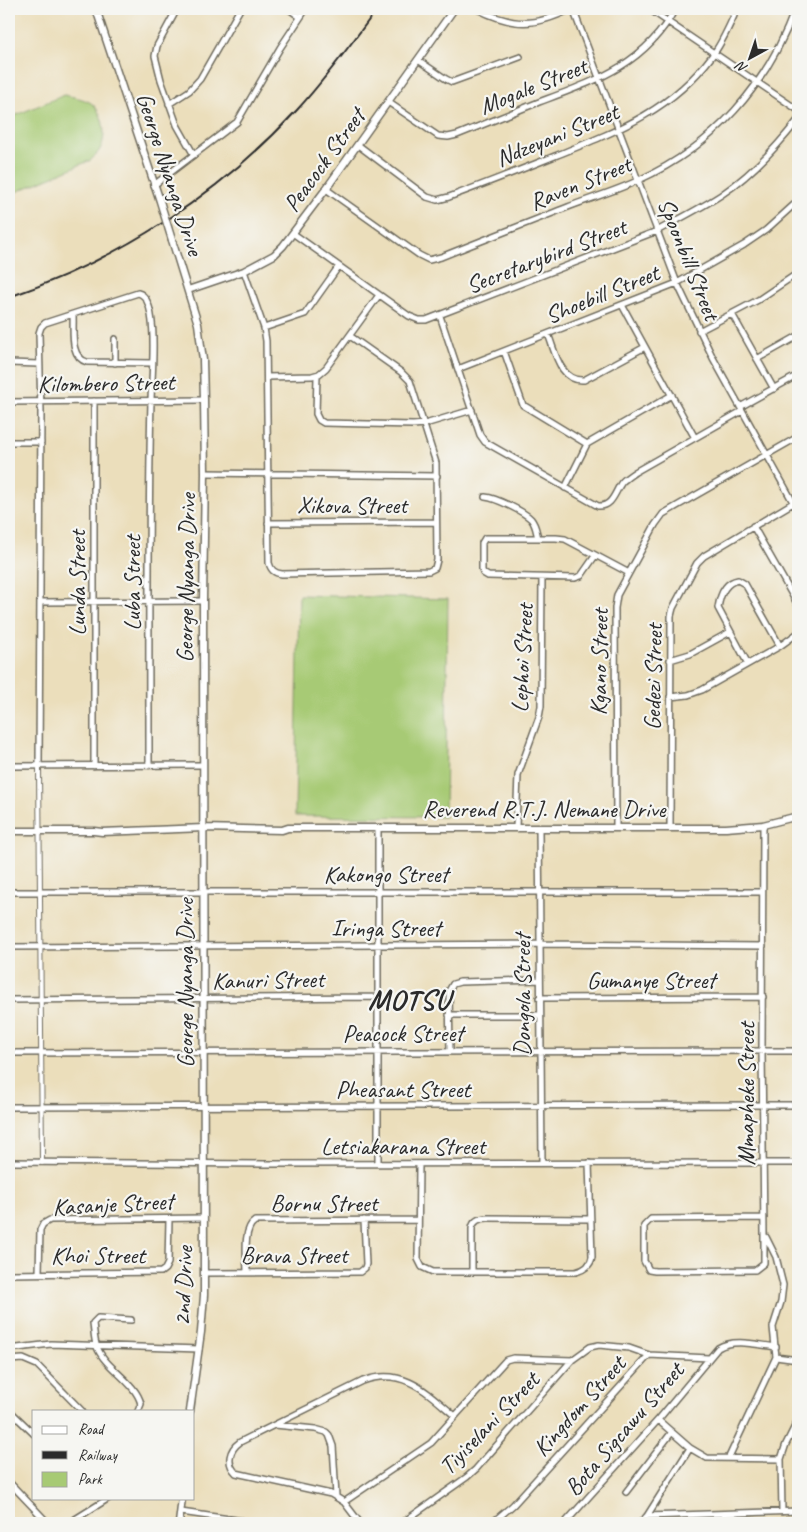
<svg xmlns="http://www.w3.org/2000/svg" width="807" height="1532" font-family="Caveat,sans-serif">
  <rect width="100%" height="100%" fill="#f6f6f2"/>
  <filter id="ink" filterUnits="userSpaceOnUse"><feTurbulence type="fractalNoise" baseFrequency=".02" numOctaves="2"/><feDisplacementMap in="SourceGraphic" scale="10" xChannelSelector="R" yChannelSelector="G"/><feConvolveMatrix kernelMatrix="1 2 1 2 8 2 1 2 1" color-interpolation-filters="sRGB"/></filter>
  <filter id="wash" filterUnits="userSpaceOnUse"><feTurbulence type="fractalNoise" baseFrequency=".0096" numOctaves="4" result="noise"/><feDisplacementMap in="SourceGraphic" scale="20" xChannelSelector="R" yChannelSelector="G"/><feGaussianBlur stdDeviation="1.12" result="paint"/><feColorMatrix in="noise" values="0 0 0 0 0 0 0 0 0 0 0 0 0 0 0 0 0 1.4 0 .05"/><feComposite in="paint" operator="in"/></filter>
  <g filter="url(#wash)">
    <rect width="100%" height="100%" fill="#ebdebb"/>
    <!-- green -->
    <path fill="#a7ca74" stroke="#697a50" d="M64 95C73 97 83 98 91 103 104 113 108 137 99 151 97 154 94 157 91 160L9 195V118Z
      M299 595 448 599 445 817 295 816Z"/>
  </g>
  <g filter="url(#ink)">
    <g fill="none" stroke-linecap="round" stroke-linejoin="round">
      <defs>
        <path id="pedestrian" d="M39 766 42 1163"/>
        <path id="minor" d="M177 9 157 46 155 56 161 80 177 125 194 155
          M289 9 300 17
          M477 9C513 27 535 27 571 9
          M573 9 677 283 713 358 798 511
          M649 9 798 110
          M418 60 446 79 452 82 520 57
          M388 102 438 136 448 137 457 135C484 124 512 113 539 102 595 81 645 65 675 9
          M169 104 189 91 200 79 240 9
          M358 145 427 197 437 200 449 197C484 184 520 170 555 156 617 131 671 111 712 56 723 42 730 24 737 9
          M154 185 237 122 280 48 306 9
          M326 189 419 255 429 260 441 257C483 240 525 224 568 207 591 198 616 191 639 180 714 146 767 86 795 9
          M294 234 409 316 419 320H426L657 231C679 219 701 208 721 195 751 175 776 148 798 120
          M244 271 264 328 266 341 269 563C271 570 274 573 282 574L429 571 435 568 437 560 436 463 410 381 401 372 350 336
          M622 305 695 438
          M732 314 774 389
          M73 315C74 330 69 357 87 362L152 363
          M440 316 480 435 485 442 598 506C613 507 615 491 622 482 626 478 631 475 635 472L742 411
          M264 328 305 314 339 266
          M699 331 758 300 798 273
          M548 334C555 351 560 382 584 380L645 347
          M504 351 523 405 587 444
          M757 359 798 336
          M9 363 39 364
          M115 363V339
          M458 369 677 283 744 245 766 230 798 201
          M317 376 316 414 319 420 324 423 413 425 425 424 472 410
          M267 377 312 376 319 374 326 368 379 295
          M9 402 204 400
          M740 407 798 375
          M9 442H41
          M205 473 437 476
          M565 488 587 444 672 395
          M485 497C496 498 523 511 531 519 536 525 536 531 538 538
          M268 523 436 522
          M753 526 798 605
          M595 556 581 576 575 578 488 576 483 573 482 570V543L485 538H556L565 539 629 573
          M41 602 203 601
          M670 660 690 654 730 632
          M748 664 718 608C720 595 725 582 738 580L745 584 780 646
          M670 697 688 695 702 690 780 646 798 633
          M9 766 203 765
          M39 766 41 412 39 333 41 327 45 323 138 293C161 297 151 382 151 401 148 523 149 644 149 766
          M94 766V401
          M763 825 762 1051 764 1234V1263L755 1270 655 1271 649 1270 644 1261V1226L651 1219 764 1218
          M516 827 518 775 539 717 541 706 542 578
          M378 828V1164
          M539 828 542 1162
          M616 828 615 608 617 595 655 525 663 514 798 437
          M670 828 671 616 673 608 697 563 704 556 798 500
          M9 892H762
          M9 947 539 944 763 946
          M539 998 763 997
          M9 1000 378 997
          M449 1015H540
          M450 1051 449 991 453 984 460 982 539 980
          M9 1053C272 1053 535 1051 798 1051
          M9 1107 798 1105
          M9 1162 265 1164 798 1163
          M419 1164 418 1259 422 1267 433 1272H576C584 1270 591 1265 592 1257L589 1163
          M247 1272C247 1259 242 1229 255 1221L418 1220
          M472 1272V1229C473 1220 480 1218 488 1218L590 1219
          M39 1273 40 1230 43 1224 50 1220 204 1218
          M204 1273 360 1272 365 1268 366 1264 364 1220
          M9 1274 161 1272 165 1269 168 1263 169 1219
          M131 1320 98 1318 93 1323C94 1330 94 1340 97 1347 105 1368 136 1382 141 1404L138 1411
          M9 1349 51 1344 199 1349
          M776 1357 798 1360
          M9 1360 23 1359 37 1365 82 1411
          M9 1410 34 1434
          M658 1420 690 1448 707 1458 781 1459
          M275 1425 315 1429 326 1432 329 1435 333 1446 336 1496
          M729 1457 776 1357 773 1327 781 1302 783 1285 776 1257 766 1237
          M9 1482 48 1523
          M626 1492 672 1432
          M344 1502 431 1443 506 1360 513 1358 572 1360
          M181 1512 257 1523
          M782 1512 781 1459 786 1444 798 1420
          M647 1516 798 1511
          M69 1523 109 1498
          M360 1523 344 1502 331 1494 236 1473C226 1463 229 1450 240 1442L363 1381C403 1366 428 1393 455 1416
          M402 1523 467 1477 476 1469 572 1360 590 1347 599 1345 629 1348 649 1355 709 1358
          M492 1523 513 1505 649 1355
          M565 1523 658 1420 718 1348C734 1338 758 1345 776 1347
          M640 1523 647 1516 690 1448"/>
        <path id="tertiary" d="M96 9 159 198
          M172 240 198 324 203 360 204 400 205 473 203 601 204 1295 201 1332 190 1411
          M188 290 244 271 274 255 283 246 326 189 454 9
          M9 831H94L102 832 204 828 282 830 288 828H726L763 825 798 816
          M179 1523 182 1498"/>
      </defs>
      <!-- pedestrian casing -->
      <use href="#pedestrian" stroke="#6e6a5d" stroke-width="6"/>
      <!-- minor casing -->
      <use href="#minor" stroke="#6e6a5d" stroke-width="8"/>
      <!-- tertiary casing -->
      <use href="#tertiary" stroke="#6e6a5d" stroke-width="9"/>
      <!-- pedestrian -->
      <use href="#pedestrian" stroke="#fff" stroke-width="4"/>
      <!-- minor -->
      <use href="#minor" stroke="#fff" stroke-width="5"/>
      <!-- tertiary -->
      <use href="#tertiary" stroke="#fff" stroke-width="6"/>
      <!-- rail -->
      <path stroke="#2b2b2b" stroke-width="2" d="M9 297C118 260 219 195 297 110 326 78 352 43 377 9"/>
      <defs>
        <path id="tertiary-bridge" d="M159 198 172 240"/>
      </defs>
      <!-- tertiary-bridge casing -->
      <use href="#tertiary-bridge" stroke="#6e6a5d" stroke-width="9" stroke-linecap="butt"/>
      <!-- tertiary-bridge -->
      <use href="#tertiary-bridge" stroke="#fff" stroke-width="6"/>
    </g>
  </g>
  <g text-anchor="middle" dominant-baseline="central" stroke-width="4.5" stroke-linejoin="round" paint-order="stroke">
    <!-- street labels -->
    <g font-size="24" fill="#2b2b2b" stroke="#f6f6f2">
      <text transform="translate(533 86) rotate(-22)">Mogale Street</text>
      <text transform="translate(557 135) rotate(-22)">Ndzeyani Street</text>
      <text transform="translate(324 160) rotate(-54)">Peacock Street</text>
      <text transform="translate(170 174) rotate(72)">George Nyanga Drive</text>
      <text transform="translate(580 183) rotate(-22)">Raven Street</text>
      <text transform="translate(546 256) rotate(-21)">Secretarybird Street</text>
      <text transform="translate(689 259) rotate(68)">Spoonbill Street</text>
      <text transform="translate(602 294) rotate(-22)">Shoebill Street</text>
      <text transform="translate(106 383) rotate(-1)">Kilombero Street</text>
      <text x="352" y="505">Xikova Street</text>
      <text transform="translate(186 578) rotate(-89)">George Nyanga Drive</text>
      <text transform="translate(77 583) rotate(-90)">Lunda Street</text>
      <text transform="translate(132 583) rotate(-90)">Luba Street</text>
      <text transform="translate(522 658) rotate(-87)">Lephoi Street</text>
      <text transform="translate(599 662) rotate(-89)">Kgano Street</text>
      <text transform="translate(653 677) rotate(-89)">Gedezi Street</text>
      <text x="544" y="809">Reverend R.T.J. Nemane Drive</text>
      <text x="386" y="874">Kakongo Street</text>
      <text x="386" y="928">Iringa Street</text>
      <text transform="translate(268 980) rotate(-1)">Kanuri Street</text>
      <text x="651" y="980">Gumanye Street</text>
      <text transform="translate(185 983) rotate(-90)">George Nyanga Drive</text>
      <text transform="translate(522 995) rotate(-90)">Dongola Street</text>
      <text x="403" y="1033">Peacock Street</text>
      <text x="403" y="1089">Pheasant Street</text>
      <text transform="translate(746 1094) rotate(-90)">Mmapheke Street</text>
      <text x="403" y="1146">Letsiakarana Street</text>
      <text x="324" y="1203">Bornu Street</text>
      <text transform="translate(113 1204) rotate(-3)">Kasanje Street</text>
      <text x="98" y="1255">Khoi Street</text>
      <text x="294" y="1255">Brava Street</text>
      <text transform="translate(183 1286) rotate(-88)">2nd Drive</text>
      <text transform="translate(579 1406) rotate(-48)">Kingdom Street</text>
      <text transform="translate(489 1423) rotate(-46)">Tiyiselani Street</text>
      <text transform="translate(624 1429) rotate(-49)">Bota Sigcawu Street</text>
    </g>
    <!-- district labels -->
    <g font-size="29" font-weight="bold" letter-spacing="1" fill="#2b2b2b" stroke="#f6f6f2">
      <text x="409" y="999">MOTSU</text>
    </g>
  </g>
  <!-- margin -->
  <rect width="807" height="1532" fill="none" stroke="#f6f6f2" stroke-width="30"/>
  <!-- legend -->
  <rect x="32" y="1410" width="162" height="90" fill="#f6f6f2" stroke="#a5a5a2"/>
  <rect x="42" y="1426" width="25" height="8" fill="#ffffff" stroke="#a5a5a2"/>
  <text x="78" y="1434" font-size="15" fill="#2b2b2b">Road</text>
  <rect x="42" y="1451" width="25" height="8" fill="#2b2b2b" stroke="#a5a5a2"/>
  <text x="78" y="1460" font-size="15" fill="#2b2b2b">Railway</text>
  <rect x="42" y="1472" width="25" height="15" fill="#a7ca74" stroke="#a5a5a2"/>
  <text x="78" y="1484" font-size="15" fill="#2b2b2b">Park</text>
  <!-- north arrow -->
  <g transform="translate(750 58) rotate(220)" stroke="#f6f6f2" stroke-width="4" paint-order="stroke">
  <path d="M0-4L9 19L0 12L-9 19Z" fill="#2b2b2b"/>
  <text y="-8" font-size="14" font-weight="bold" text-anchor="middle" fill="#2b2b2b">N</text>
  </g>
</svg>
